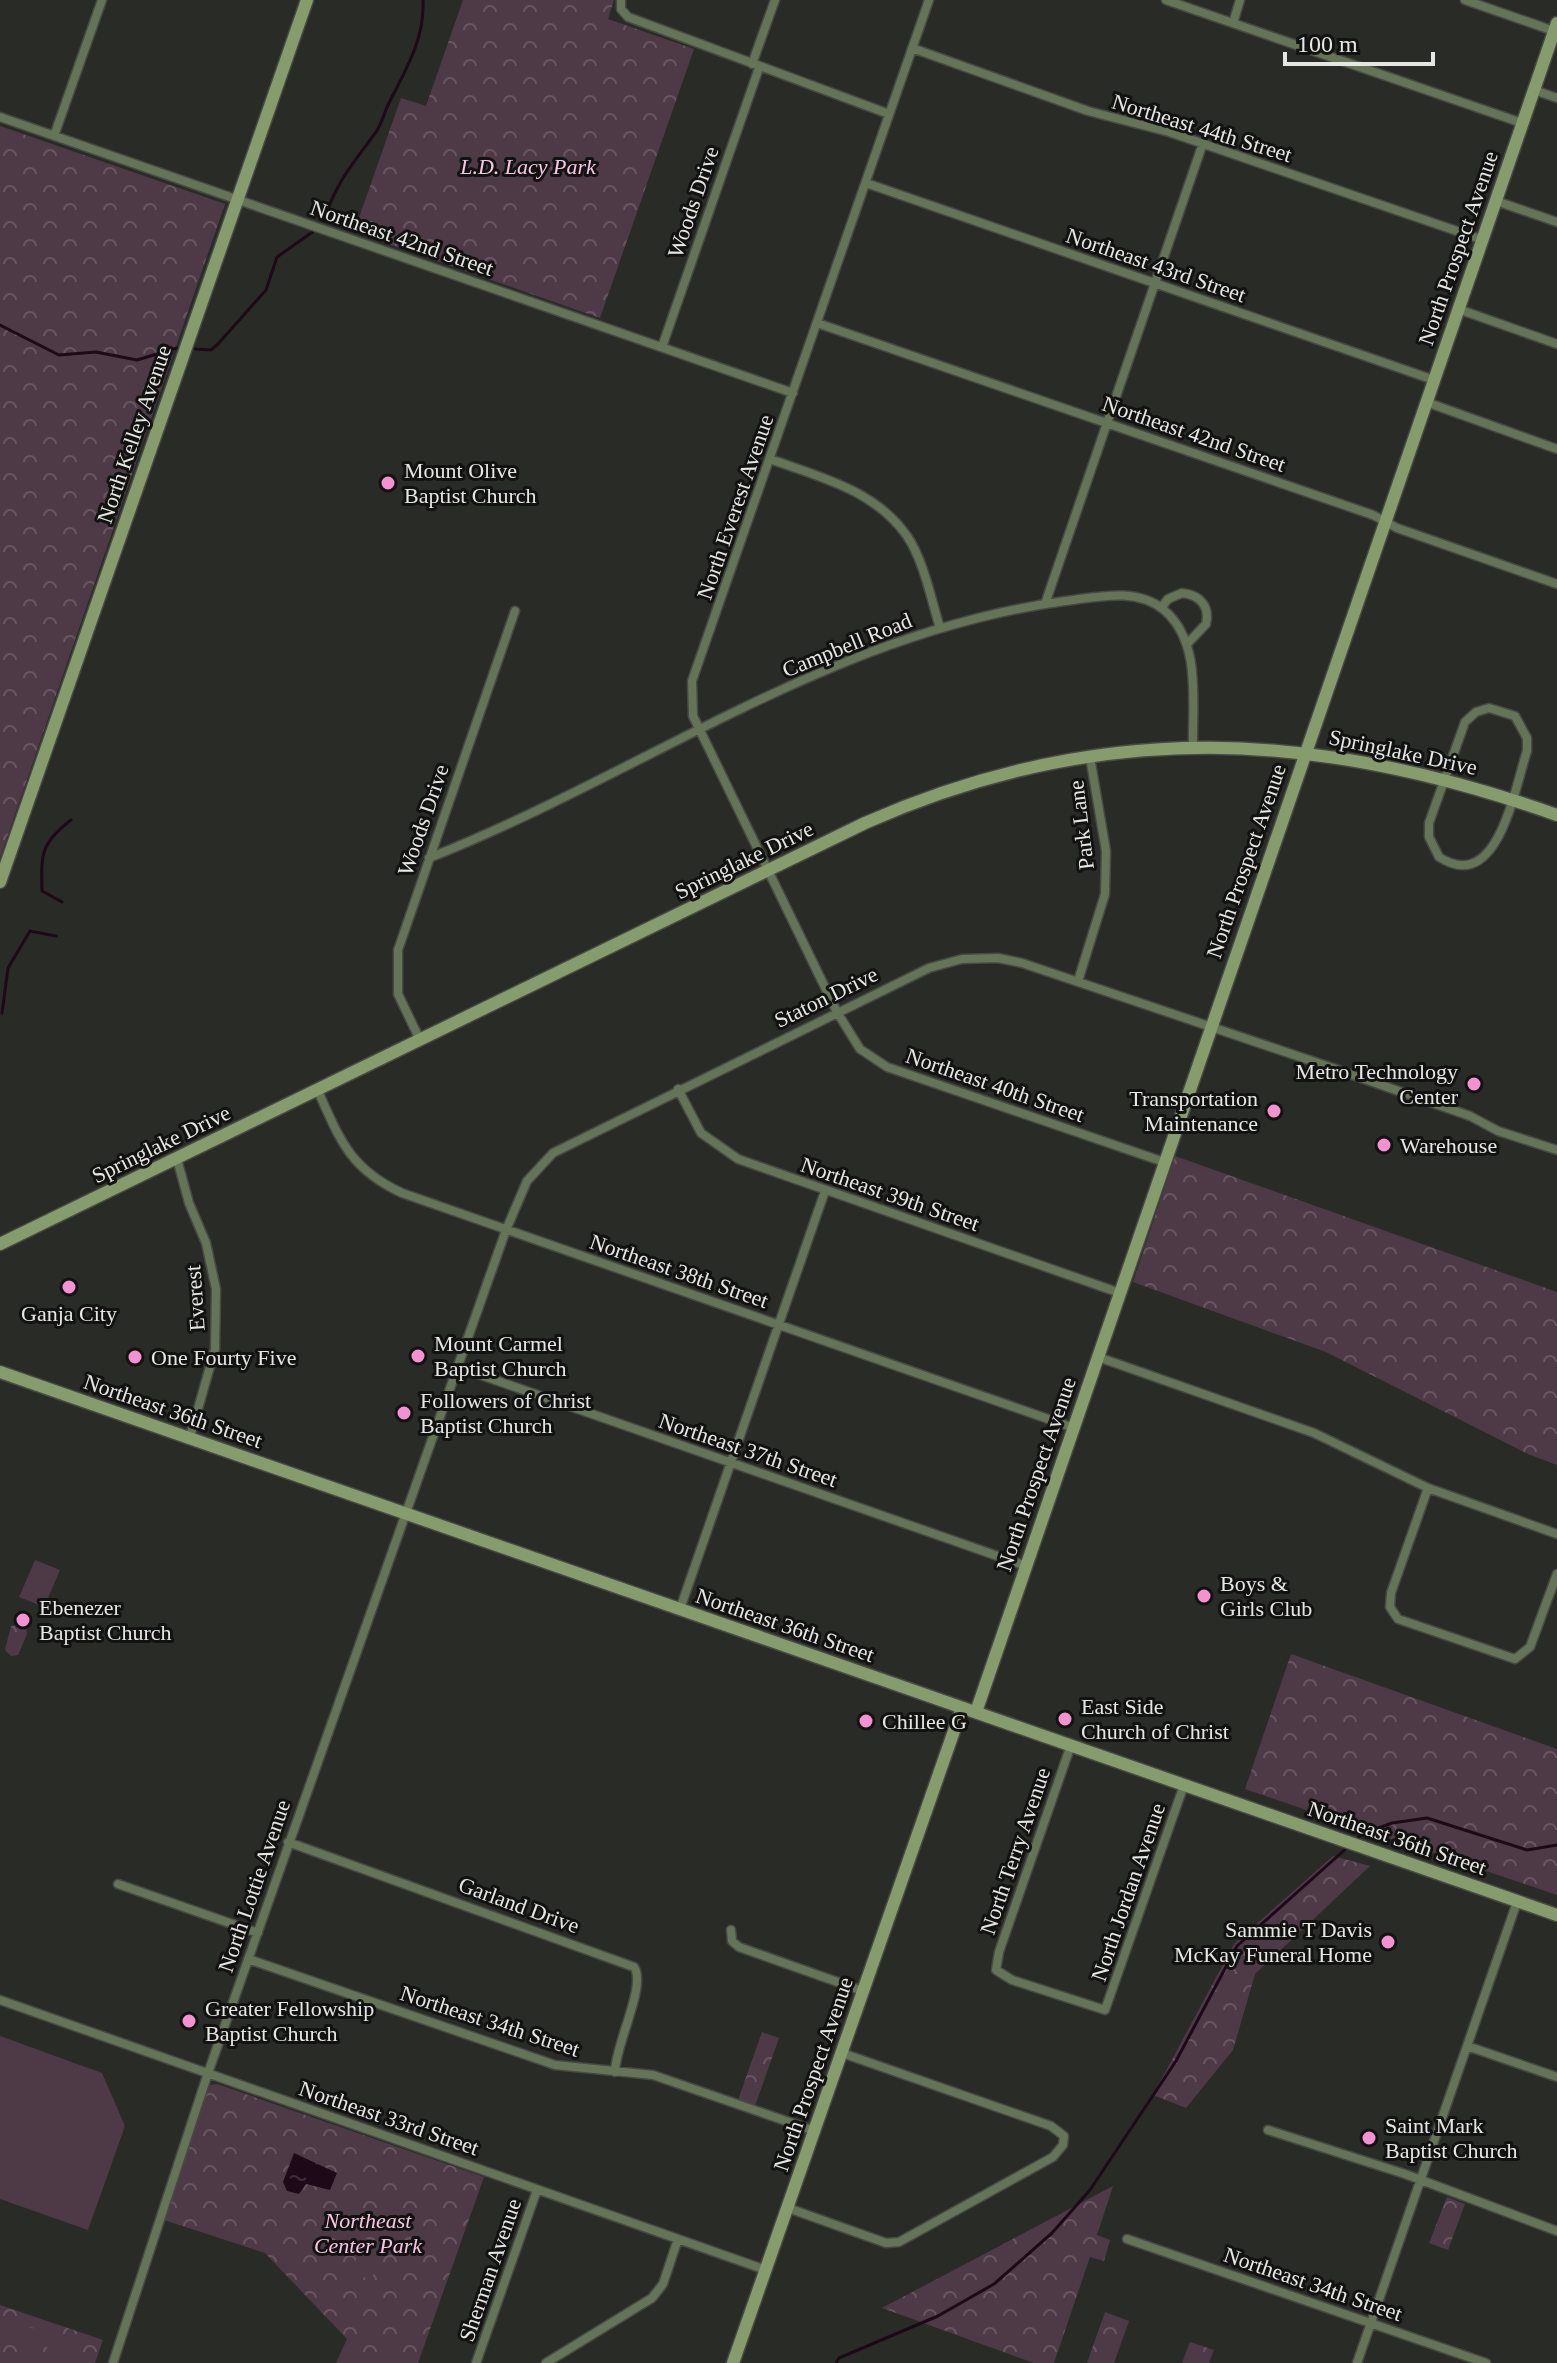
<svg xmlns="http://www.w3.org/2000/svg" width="1557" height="2363" font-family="Georgia,serif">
  <defs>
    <pattern id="forest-crowns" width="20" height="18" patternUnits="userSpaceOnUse" patternTransform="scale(2)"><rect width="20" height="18" fill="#4e3a47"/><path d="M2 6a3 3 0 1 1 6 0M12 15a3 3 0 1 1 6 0" fill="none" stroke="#685661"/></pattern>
    <pattern id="water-ripples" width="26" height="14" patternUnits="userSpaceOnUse" patternTransform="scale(2)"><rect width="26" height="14" fill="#1e0918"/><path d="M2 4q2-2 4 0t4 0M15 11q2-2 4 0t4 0" fill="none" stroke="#3f2d39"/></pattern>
  </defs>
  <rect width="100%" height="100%" fill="#292b27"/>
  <!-- forest -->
  <path fill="url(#forest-crowns)" d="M463 0H614L608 19 694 49 600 318 354 232 401 98 426 106Z
    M0 126 225 204 0 858Z
    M1175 1156 1557 1292V1465L1528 1454 1326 1352 1133 1282Z
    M26 1624 27 1634 18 1655 11 1656 5 1650 11 1626Z
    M1291 1654 1557 1749V1895L1245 1789Z
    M1333 1856 1370 1866 1255 1974 1233 2050 1186 2108 1153 2095 1234 1944Z
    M762 2032 779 2038 755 2106 738 2100Z
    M217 2084 484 2177 418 2363H336L347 2339 265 2253 164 2220 205 2095 210 2085Z
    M1113 2186 1097 2235 1110 2240 1104 2261 1090 2257 1054 2363H1034L882 2308Z
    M1447 2197 1465 2204 1448 2250 1429 2243Z
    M0 2305 103 2340 95 2363H0Z
    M1105 2312 1129 2321 1114 2363H1087Z
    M1190 2342 1214 2350 1209 2363H1182Z"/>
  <!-- garden -->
  <path fill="#4e3a47" d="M35 1560 60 1570 44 1607 19 1597Z
    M0 2036 102 2073 125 2126 88 2230 0 2199Z
    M365 2238 385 2246 371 2280 351 2272Z
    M22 2326C46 2329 62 2342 73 2363H61C46 2341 26 2332 0 2340V2329Z"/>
  <!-- water -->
  <path fill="url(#water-ripples)" d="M294 2153 337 2173 330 2190 306 2184 299 2194 287 2191 283 2182Z"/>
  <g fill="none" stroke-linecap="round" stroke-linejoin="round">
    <!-- stream -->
    <path stroke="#1e0918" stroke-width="3" d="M324 221C334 185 354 162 376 132 382 123 384 113 389 103 405 71 425 39 423 0
      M0 325 59 355 96 352 137 360 177 348
      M195 349 211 350 218 344 266 290 277 257 314 231
      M62 902 42 891C41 853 41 843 71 820
      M2 1013 8 968 30 931 56 936
      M1355 1841 1362 1834 1392 1823 1427 1818 1527 1850 1557 1845
      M836 2363 839 2358 938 2316 994 2284 1052 2233 1090 2190 1176 2061 1237 1946 1349 1846"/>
    <defs>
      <path id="street" d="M621 0V9L628 17 889 114
        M929 0 692 681 693 716 837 1012 860 1049 887 1067 1164 1162
        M1166 0 1522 123
        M1465 0 1554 31
        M1233 23 1240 0
        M912 48 1088 111 1169 132 1483 240
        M752 64 775 0
        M1534 90 1557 98
        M0 117 793 393
        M54 136 102 0
        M866 183 1434 380
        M1496 201 1557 222
        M1458 309 1557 344
        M817 323 1373 515 1397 528 1557 584
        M662 347 759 68
        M1426 402 1557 449
        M770 459C820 477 875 490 907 536 924 561 931 599 940 628
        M1045 604 1203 143
        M1161 608 1168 599 1182 593C1200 595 1210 606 1206 624L1188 643
        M1489 708 1515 716 1527 738V751C1514 790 1498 895 1439 857L1429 837V823L1465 722 1476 712Z
        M429 858C644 773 829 633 1065 601 1098 597 1136 587 1164 610 1202 642 1192 703 1193 747
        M1078 981 1105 894 1106 851 1090 757
        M420 1040 398 994V950L515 611
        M678 1089 701 1133 738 1159 1120 1293
        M318 1091C340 1140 350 1169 402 1193L1074 1428
        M177 1159 189 1203 206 1243 216 1289 215 1349 190 1437
        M1098 1357 1314 1433 1428 1488 1557 1534
        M458 1367 1026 1566
        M1428 1488 1391 1593 1390 1607 1398 1619 1515 1659 1530 1647 1557 1574
        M680 1609 825 1191
        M1071 1745 999 1952 996 1970 1012 1980 1105 2010 1184 1785
        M288 1842 634 1967C647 1985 615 2045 615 2072
        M118 1884 258 1933
        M731 1930 732 1941 739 1947 863 1991
        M248 1959 555 2065 653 2075 815 2131
        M0 2000 766 2270
        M1467 2046 1557 2077
        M1268 2130 1405 2174 1557 2231
        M788 2208 886 2243 899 2242 1053 2157 1063 2145 1064 2136 1051 2126 842 2053
        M1127 2239 1486 2363
        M113 2363 208 2073 506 1230 527 1181 553 1153 929 968 962 959 998 958 1022 963 1327 1066 1470 1116 1498 1131 1557 1150
        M476 2363 537 2190
        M546 2363 652 2298 663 2284 678 2239
        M1357 2363 1517 1902"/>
      <path id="secondary" d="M0 882 307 0
        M0 1244 865 823C1103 718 1317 730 1557 815
        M0 1372 1557 1915
        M976 1712 1557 23
        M733 2363 962 1708"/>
    </defs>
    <!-- street casing -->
    <use href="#street" stroke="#474945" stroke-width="11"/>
    <!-- secondary casing -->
    <use href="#secondary" stroke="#474945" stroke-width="15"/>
    <!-- street -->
    <use href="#street" stroke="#657356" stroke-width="8"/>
    <!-- secondary -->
    <use href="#secondary" stroke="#869c6d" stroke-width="12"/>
  </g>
  <!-- markers -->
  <g fill="#f491d3" stroke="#121311" stroke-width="3">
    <circle cx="388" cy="483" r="8"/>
    <circle cx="1474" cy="1084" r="8"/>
    <circle cx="1274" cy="1111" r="8"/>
    <circle cx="1384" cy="1145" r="8"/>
    <circle cx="69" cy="1287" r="8"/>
    <circle cx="418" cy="1356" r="8"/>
    <circle cx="135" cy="1357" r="8"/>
    <circle cx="404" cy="1413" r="8"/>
    <circle cx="1204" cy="1596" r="8"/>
    <circle cx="23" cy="1620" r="8"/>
    <circle cx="1065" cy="1719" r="8"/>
    <circle cx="866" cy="1721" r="8"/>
    <circle cx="1388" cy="1942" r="8"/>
    <circle cx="189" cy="2021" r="8"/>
    <circle cx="1369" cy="2138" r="8"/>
  </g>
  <g text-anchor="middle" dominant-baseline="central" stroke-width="6" stroke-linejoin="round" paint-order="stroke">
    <!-- street labels -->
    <g font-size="22" fill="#e6e7e5" stroke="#121311">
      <text transform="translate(1202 128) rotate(17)">Northeast 44th Street</text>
      <text transform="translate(693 202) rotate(-71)">Woods Drive</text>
      <text transform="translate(402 238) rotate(19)">Northeast 42nd Street</text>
      <text transform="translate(1458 248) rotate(-71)">North Prospect Avenue</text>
      <text transform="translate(1156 265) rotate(19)">Northeast 43rd Street</text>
      <text transform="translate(134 434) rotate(-71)">North Kelley Avenue</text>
      <text transform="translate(1194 434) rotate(19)">Northeast 42nd Street</text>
      <text transform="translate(735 507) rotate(-71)">North Everest Avenue</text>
      <text transform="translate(847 645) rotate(-22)">Campbell Road</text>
      <text transform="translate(1403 752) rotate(12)">Springlake Drive</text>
      <text transform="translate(423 820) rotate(-71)">Woods Drive</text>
      <text transform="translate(1081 825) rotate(-97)">Park Lane</text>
      <text transform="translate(744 860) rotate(-26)">Springlake Drive</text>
      <text transform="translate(1246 861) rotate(-71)">North Prospect Avenue</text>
      <text transform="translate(826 997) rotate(-26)">Staton Drive</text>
      <text transform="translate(995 1085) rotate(19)">Northeast 40th Street</text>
      <text transform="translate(161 1144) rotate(-26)">Springlake Drive</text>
      <text transform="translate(890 1194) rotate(19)">Northeast 39th Street</text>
      <text transform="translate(679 1271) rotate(19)">Northeast 38th Street</text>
      <text transform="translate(195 1298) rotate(-94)">Everest</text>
      <text transform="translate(173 1411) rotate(19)">Northeast 36th Street</text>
      <text transform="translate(748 1450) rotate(19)">Northeast 37th Street</text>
      <text transform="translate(1036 1474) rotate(-71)">North Prospect Avenue</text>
      <text transform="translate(785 1625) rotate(19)">Northeast 36th Street</text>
      <text transform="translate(1397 1838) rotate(19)">Northeast 36th Street</text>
      <text transform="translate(1015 1851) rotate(-71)">North Terry Avenue</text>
      <text transform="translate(254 1886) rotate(-71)">North Lottie Avenue</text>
      <text transform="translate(1128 1892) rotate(-71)">North Jordan Avenue</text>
      <text transform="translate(519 1905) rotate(20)">Garland Drive</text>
      <text transform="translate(490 2021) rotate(18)">Northeast 34th Street</text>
      <text transform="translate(813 2074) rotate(-71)">North Prospect Avenue</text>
      <text transform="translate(389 2118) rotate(19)">Northeast 33rd Street</text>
      <text transform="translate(490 2270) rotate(-71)">Sherman Avenue</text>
      <text transform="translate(1313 2284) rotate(19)">Northeast 34th Street</text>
    </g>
    <!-- park labels -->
    <g font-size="22" font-style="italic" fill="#f9c4e5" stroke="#121311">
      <text x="528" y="166">L.D. Lacy Park</text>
      <text x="368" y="2220">Northeast<tspan x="368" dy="25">Center Park</tspan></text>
    </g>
    <!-- poi labels -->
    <g font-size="22" fill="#e6e7e5" stroke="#121311" text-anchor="start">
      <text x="404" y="470">Mount Olive<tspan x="404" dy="25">Baptist Church</tspan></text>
      <text x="1458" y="1071" text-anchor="end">Metro Technology<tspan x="1458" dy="25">Center</tspan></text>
      <text x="1258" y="1098" text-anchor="end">Transportation<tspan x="1258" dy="25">Maintenance</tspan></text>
      <text x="1400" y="1145">Warehouse</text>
      <text x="69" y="1313" text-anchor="middle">Ganja City</text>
      <text x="434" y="1343">Mount Carmel<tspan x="434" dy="25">Baptist Church</tspan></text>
      <text x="151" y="1357">One Fourty Five</text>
      <text x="420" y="1400">Followers of Christ<tspan x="420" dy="25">Baptist Church</tspan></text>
      <text x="1220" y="1583">Boys &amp;<tspan x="1220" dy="25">Girls Club</tspan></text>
      <text x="39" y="1607">Ebenezer<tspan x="39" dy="25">Baptist Church</tspan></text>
      <text x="1081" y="1706">East Side<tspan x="1081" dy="25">Church of Christ</tspan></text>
      <text x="882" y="1721">Chillee G</text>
      <text x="1372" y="1929" text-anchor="end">Sammie T Davis<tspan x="1372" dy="25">McKay Funeral Home</tspan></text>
      <text x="205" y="2008">Greater Fellowship<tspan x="205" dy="25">Baptist Church</tspan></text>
      <text x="1385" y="2125">Saint Mark<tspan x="1385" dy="25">Baptist Church</tspan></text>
    </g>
  </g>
  <!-- scale -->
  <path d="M1285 52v12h148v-12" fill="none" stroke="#e6e7e5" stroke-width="4"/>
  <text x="1297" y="52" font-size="24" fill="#e6e7e5" stroke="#121311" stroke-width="6" paint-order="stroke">100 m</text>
</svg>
